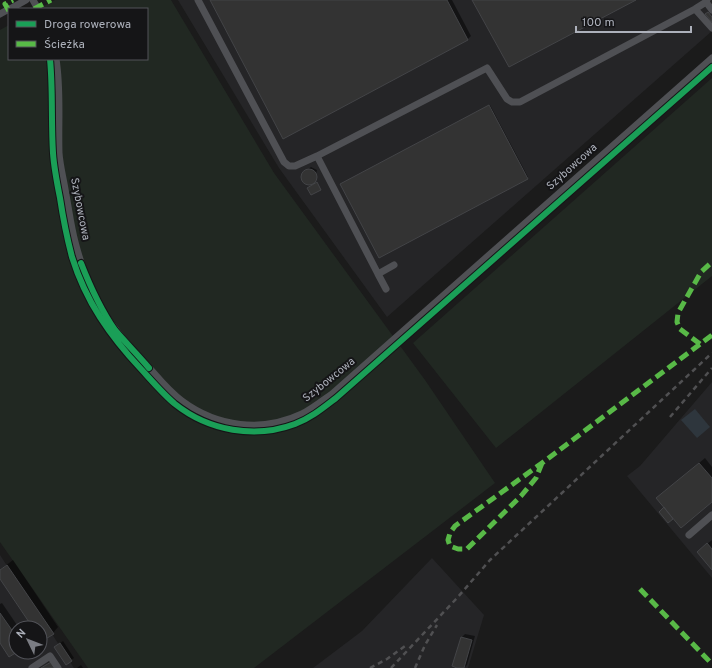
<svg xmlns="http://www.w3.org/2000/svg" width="712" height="668" font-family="Overpass,sans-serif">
  <rect width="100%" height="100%" fill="#1b1b1b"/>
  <!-- built -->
  <path fill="#252527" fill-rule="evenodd" d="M178 0H712V31L387 317 279 168Z
    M712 382V578L627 476 640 466Z
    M0 555 52 634 74 668H0ZM16 628H40V652H16Z
    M432 558 484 615 468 668H313L362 631Z"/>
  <!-- green -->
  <path fill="#212822" d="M55 0H171L274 173 425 380 495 483 254 668H88L0 542V30L9 25V59H147V9H38Z
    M712 78V276L496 448 413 343Z"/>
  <!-- water -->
  <path fill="#2e363d" d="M695 409 710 427 697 438 681 420Z"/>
  <!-- shadow -->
  <path fill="#0007" d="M211 0H452L471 36 467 40Z
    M490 105 528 177 527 178 342 184Z
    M311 167 317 170 314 182 310 184 306 183 302 178 304 172Z
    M705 458 712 467V500L673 517 668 522 663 493Z
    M712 540V568L702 548Z
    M13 560 58 627 53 633 40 636V628H35L0 577V570Z
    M2 603 19 628H16V651L0 642V604Z
    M465 634 475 636 467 665 464 668H461V638Z
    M63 641 74 658 71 660 58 645Z
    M81 665 83 668H77Z"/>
  <!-- building -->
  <path fill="#333" stroke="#434447" d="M210 0H447L468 40 283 139Z
    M472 0H636L509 67Z
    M708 12 712 17V22L705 14Z
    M489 105 528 179 379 258 340 184Z
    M301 177a8 8 0 1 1 16 0a8 8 0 1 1-16 0Z
    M317 182 321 190 311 195 307 188Z
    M699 463 712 478V502L681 528 656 498Z
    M664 507 673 519 668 523 659 512Z
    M707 543 712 549V570L697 552Z
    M7 565 54 634 42 641 40 638V628H33L0 579V570Z
    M0 613 16 636 17 652 9 657 0 643Z
    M461 637 472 640 464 668H457L452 666Z
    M60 643 72 661 66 665 54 647Z
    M51 662 55 668H41Z"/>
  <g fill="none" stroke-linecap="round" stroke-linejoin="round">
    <!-- minor -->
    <path stroke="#4f5054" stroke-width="7" d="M33 0 38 9
      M198 0 284 162 289 166H295L317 156 487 68 507 99 512 102H520L695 9 706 2 707 0
      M706 2 712 10
      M10 9 26 0
      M695 9 712 28
      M0 14 9 9
      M56 59C61 90 58 122 59 153 60 167 64 181 66 195 69 211 71 227 75 242 83 273 96 305 116 330 124 341 134 351 144 362 156 375 167 390 182 401 217 427 262 433 302 414 312 409 322 401 332 394L712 58
      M317 156 378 274 394 265
      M378 274 386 289
      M689 535 712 515
      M32 668 50 656 58 668"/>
    <!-- rail -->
    <path stroke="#505052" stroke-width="2.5" stroke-dasharray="5 4" stroke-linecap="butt" d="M670 417 712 368
      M370 668 387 659 408 644
      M391 668 457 598 490 560 712 353
      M415 668 425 645 437 625"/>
    <!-- quiet -->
    <path stroke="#58b947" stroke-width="5" stroke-dasharray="10 5" stroke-linecap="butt" d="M34 9 51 0
      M9 11 5 4 13 0
      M700 344 680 329 677 322 678 313 701 272 712 262
      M542 463 536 478 521 496 467 549H458L450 546 448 540 450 533 455 526 542 463 712 335
      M640 589 712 664"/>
    <defs>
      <path id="cycleway" d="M50 59C53 90 51 122 53 153 54 168 57 183 60 198 63 218 67 238 72 257 86 302 110 336 141 369 152 381 163 394 175 404 209 431 255 439 295 424 311 418 323 408 336 398L712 67
        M81 263C90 286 101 310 115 330 126 343 138 355 149 368"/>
    </defs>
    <!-- cycleway casing -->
    <use href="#cycleway" stroke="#151517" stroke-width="8"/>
    <!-- cycleway -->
    <use href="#cycleway" stroke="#1a9f57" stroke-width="6"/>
  </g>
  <g text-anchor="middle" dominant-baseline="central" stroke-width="4" stroke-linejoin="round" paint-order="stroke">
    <!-- street labels -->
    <g font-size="11" fill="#adb1bb" stroke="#151517">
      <text transform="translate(572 167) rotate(-42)">Szybowcowa</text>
      <text transform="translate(80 209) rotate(79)">Szybowcowa</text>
      <text transform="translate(329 380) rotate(-39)">Szybowcowa</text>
    </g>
  </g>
  <!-- legend -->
  <rect x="8" y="8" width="140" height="52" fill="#151517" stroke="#525359"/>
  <rect x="16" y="21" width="20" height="6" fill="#1a9f57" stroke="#525359"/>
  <text x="44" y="28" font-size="12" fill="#adb1bb">Droga rowerowa</text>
  <rect x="16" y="41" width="20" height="6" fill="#58b947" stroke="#525359"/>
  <text x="44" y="48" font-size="12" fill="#adb1bb">Ścieżka</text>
  <!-- north arrow -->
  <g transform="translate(28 640) rotate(313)"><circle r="19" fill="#151517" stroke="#525359"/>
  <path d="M0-3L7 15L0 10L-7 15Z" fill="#7a7c83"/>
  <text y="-6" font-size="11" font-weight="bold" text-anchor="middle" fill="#adb1bb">N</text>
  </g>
  <!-- scale -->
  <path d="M576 26v6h115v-6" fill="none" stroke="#adb1bb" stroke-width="2"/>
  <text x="582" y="26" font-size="12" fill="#adb1bb" stroke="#151517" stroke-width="3" paint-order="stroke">100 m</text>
</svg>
